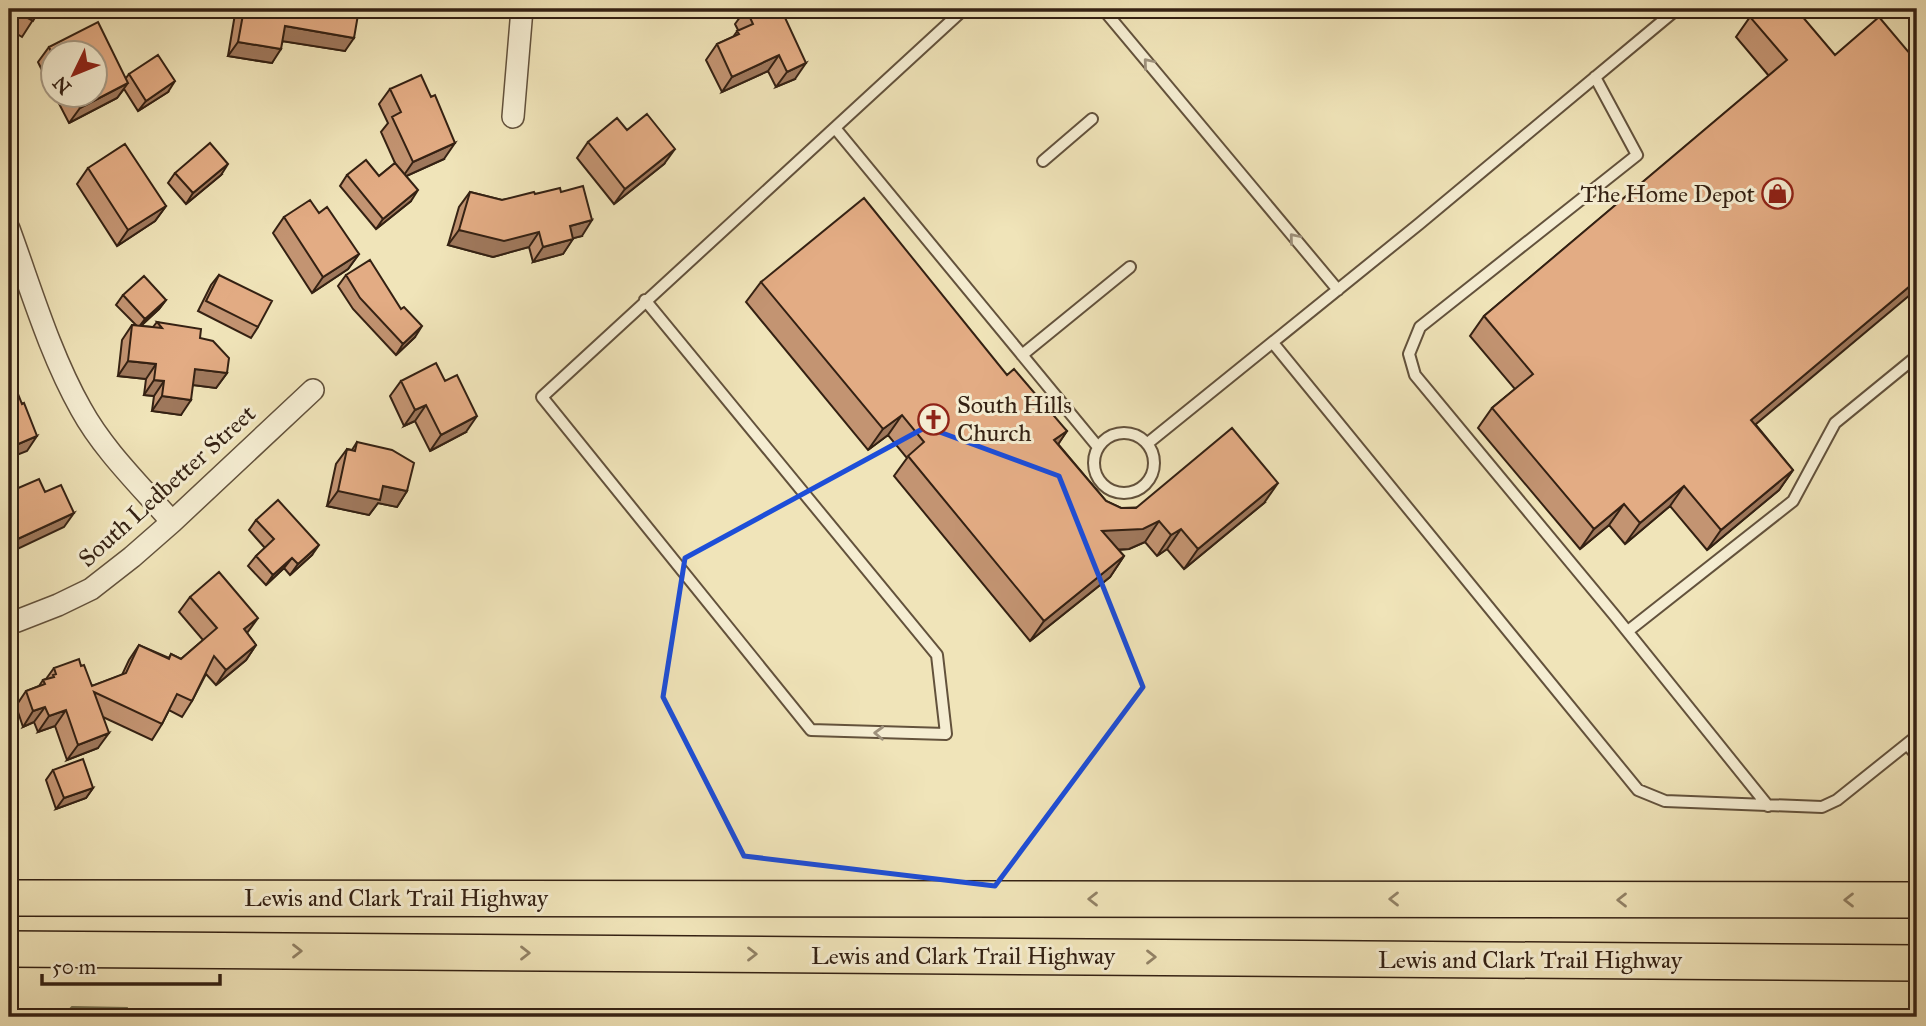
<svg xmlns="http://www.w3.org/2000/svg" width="1926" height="1026" font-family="'IM FELL Great Primer',serif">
  <rect width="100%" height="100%" fill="#f0e4b9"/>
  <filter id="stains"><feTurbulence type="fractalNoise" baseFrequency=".00286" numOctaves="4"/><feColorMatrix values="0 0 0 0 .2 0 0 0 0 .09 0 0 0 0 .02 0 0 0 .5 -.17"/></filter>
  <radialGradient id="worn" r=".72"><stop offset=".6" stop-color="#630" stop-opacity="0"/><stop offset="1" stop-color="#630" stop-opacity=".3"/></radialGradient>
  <!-- green -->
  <path fill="#b4c594" stroke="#747354" stroke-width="2" d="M72 1007 127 1008 130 1017H62Z
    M1461 1013 1788 1017H1464Z"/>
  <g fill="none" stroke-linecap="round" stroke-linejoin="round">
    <defs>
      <path id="service" d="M1103 9 1338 290
        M1595 77 1637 155 1420 327 1409 354 1415 375 1615 616 1768 806
        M835 128 1098 447
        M1043 161 1092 119
        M645 300 937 655 946 734 811 730 542 397 964 9
        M1273 343 1638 790 1665 801 1822 807 1837 800 1917 736
        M1022 355 1130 267
        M1094 463a30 30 0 1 1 60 0a30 30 0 1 1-60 0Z
        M1148 443 1419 224 1677 9
        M1628 631 1793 501 1835 423 1917 356
        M1907 744 1917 756"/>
      <path id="minor" d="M513 117 522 9
        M9 229C31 289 50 354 81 409 104 451 141 486 172 522
        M9 622 17 621 58 605 91 589 132 557 172 522 313 390"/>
      <path id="trunk" d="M9 898 1917 900
        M9 949 1917 963"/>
    </defs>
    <!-- service casing -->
    <use href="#service" stroke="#63523c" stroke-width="14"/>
    <!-- minor casing -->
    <use href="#minor" stroke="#63523c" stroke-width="24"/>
    <!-- trunk casing -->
    <use href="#trunk" stroke="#342113" stroke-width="38"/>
    <!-- service -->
    <use href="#service" stroke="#f5edd2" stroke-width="10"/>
    <!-- minor -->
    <use href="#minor" stroke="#f5edd2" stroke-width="21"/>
    <!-- trunk -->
    <use href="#trunk" stroke="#f0e4b9" stroke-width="35"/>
  </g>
  <!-- wall -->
  <path fill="#c39472" stroke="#342113" stroke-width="2" d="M9 9H40L22 37 9 29Z
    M239 9H359L345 51 283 41 272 63 228 56 235 14Z
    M746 9 795 79 776 87 768 71 722 92 706 60 717 44 733 37 738 30 735 24Z
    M1796 9 1756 425 1793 470 1779 490 1707 550 1670 506 1625 544 1609 525 1580 549 1478 428 1492 408 1515 389 1470 336 1484 316 1769 76 1736 37 1750 17Z
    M49 47 126 78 129 74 168 92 138 111 124 89 117 98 69 123 54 94H94L52 52V91L38 62Z
    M390 89 444 159 406 176 411 201 376 229 340 186 347 175 379 176 395 163 381 132 388 123 379 104Z
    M588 142 664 164 614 204 577 158Z
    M88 168 166 206 155 221 117 246 77 184Z
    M175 173 221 175 186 204 168 183Z
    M470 192 502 200 535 194 561 192 582 236 573 238 563 254 533 262 529 247 493 257 448 245 459 207Z
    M319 213 359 254 348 269 312 293 273 233 284 217Z
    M219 275 258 327 251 338 198 311 211 285Z
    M346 275 401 309 415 337 396 355 353 309 338 286Z
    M761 282 1007 375 1067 431 1058 444 1106 501 1121 508 1264 503 1184 569 1167 549 1157 556 1145 542 1129 549 1118 550 1124 556 1110 577 1030 641 894 476 907 458 888 435 868 450 746 302Z
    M123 295 166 300 159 309 141 326 153 327 157 322 200 338 227 373 216 388 193 385 181 415 152 411 154 396 144 395 146 379 118 376 122 340 132 325H136L116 305Z
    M401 381 466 432 430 451 415 421 404 426 390 396Z
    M357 442 407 491 397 507 378 503 369 515 327 506 336 464 347 449 352 450Z
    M256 520 312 555 290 575 284 568 266 585 248 566 256 556 265 548 249 530Z
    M190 597 247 633 256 645 246 660 216 685 206 674 192 701 182 717 169 710 162 724 152 740 103 717 98 748 67 760 55 726 38 732 34 722 23 727 16 706 26 691 39 686 43 680 46 679 54 668 81 666 92 686 122 675 129 660 139 645 169 658 171 654 181 659 203 640 179 612Z
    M53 770 93 788 86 798 56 809 46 780Z"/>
  <!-- shaded-wall -->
  <path fill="#9f785c" stroke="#342113" stroke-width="2" d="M285 26 354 38 345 51 275 40Z
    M238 42 281 49 272 63 228 56Z
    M779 55 768 71 722 92 732 77Z
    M806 63 795 79 776 87 787 72Z
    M175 81 168 92 138 111 146 101Z
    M128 83 117 98 69 123 80 108Z
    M455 143 444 159 402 178 413 162Z
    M675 149 664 164 614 204 625 189Z
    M228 164 221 175 186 204 193 193Z
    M418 190 411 201 376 229 383 219Z
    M166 206 155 221 117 246 128 230Z
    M592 220 582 236 559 242 570 226Z
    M459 230 539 232 529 247 493 257 448 245Z
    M573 239 563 254 533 262 543 247Z
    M359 254 348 269 312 293 323 277Z
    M1917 280V289L1737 440 1751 420Z
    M166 300 159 309 138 328 145 319Z
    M422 326 415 337 396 355 403 344Z
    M128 361 156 364 146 379 118 376Z
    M195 369 227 373 216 388 185 384Z
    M154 380 164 381 154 396 144 395Z
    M162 396 191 400 181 415 152 411Z
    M426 405 415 421 404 426 415 410Z
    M902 415 888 435 868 450 883 429Z
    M477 416 466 432 430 451 441 435Z
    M1067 431 1053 452 1054 440Z
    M37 436 27 451 9 458V448Z
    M1793 470 1779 490 1707 550 1721 530Z
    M1278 483 1264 503 1184 569 1198 549Z
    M383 486 407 491 397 507 378 503 369 515 327 506 338 491Z
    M1684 486 1670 506 1625 544 1640 523Z
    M1624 504 1609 525 1580 549 1594 529Z
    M74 513 64 527 9 553V543Z
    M1159 521 1145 542 1129 549 1088 551 1102 531Z
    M1181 529 1167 549 1157 556 1171 535Z
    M319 545 312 555 290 575 298 564Z
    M1124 556 1110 577 1030 641 1044 621Z
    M292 558 284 568 266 585 273 575Z
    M258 618 247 633 244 629Z
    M256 645 246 660 216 685 226 670Z
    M45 707 34 722 23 727 33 711Z
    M66 710 55 726 38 732 49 716Z
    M109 733 98 748 67 760 78 745Z
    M93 788 86 798 56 809 64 798Z"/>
  <!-- building -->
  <path fill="#e3ac84" stroke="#342113" stroke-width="2" d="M11 9H40L33 21Z
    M244 9H359L354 38 285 26 281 49 238 42Z
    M746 9H781L806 63 787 72 779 55 732 77 717 44 739 34 737 31 753 24Z
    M1760 9H1796L1835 55 1879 17 1917 62V280L1751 420 1793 470 1721 530 1684 486 1640 523 1624 504 1594 529 1492 408 1533 374 1484 316 1787 60 1750 17Z
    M98 22 128 83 80 108 73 94H94V52H52V54L49 47Z
    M158 55 175 81 146 101 129 74Z
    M421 75 431 97 435 95 455 143 413 162 392 117 401 112 390 89Z
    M647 114 675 149 625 189 588 142 617 118 627 130Z
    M210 143 228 164 193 193 175 173Z
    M125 144 166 206 128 230 88 168Z
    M366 160 379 176 395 163 418 190 383 219 347 175Z
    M583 186 592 220 570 226 573 239 543 247 539 232 504 241 459 230 470 192 502 200 534 192 535 194 560 188 561 192Z
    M864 198 1007 375 1014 369 1067 431 1054 440 1106 501 1121 508H1136L1232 428 1278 483 1198 549 1181 529 1171 535 1159 521 1143 529 1102 531 1124 556 1044 621 908 456 924 442 902 415 883 429 761 282Z
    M310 200 319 213 327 207 359 254 323 277 284 217Z
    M370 260 401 309 404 307 422 326 403 344 360 298 346 275Z
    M219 275 272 301 258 327 206 301Z
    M144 276 166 300 145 319 123 295Z
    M157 322 201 329 200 338 213 341 229 358 227 373 195 369 191 400 162 396 164 381 154 380 156 364 128 361 132 325 162 328Z
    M436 363 445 381 457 375 477 416 441 435 426 405 415 410 401 381Z
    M9 380 15 395 18 394 22 404 24 403 37 436 9 448Z
    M357 442 392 450 414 463 407 491 383 486 380 500 338 491 347 449 355 451Z
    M39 479 45 492 61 485 74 513 9 543V492Z
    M278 500 319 545 298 564 292 558 273 575 256 556 274 539 256 520Z
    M219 572 258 618 244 629 256 645 226 670 214 656 192 701 177 694 162 724 94 692 109 733 78 745 66 710 49 716 45 707 33 711 26 691 45 684 43 680 54 677 53 675 56 674 54 668 79 659 81 666 84 665 92 686 126 673 139 645 169 659 171 654 181 659 217 628 190 597Z
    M83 759 93 788 64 798 53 770Z
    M1901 1011 1917 1012V1017H1901Z"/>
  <!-- one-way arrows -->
  <defs><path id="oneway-chevron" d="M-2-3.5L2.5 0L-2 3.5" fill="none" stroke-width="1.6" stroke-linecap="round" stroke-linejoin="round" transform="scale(1.75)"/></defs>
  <g stroke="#9e917c">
    <use href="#oneway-chevron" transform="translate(1148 63) rotate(-130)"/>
    <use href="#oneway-chevron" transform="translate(1294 238) rotate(-130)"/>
    <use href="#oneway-chevron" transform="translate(879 733) rotate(-178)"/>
  </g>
  <g stroke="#928266">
    <use href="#oneway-chevron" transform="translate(1093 899) rotate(-180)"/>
    <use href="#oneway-chevron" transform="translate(1394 899) rotate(-180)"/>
    <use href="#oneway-chevron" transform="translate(1622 900) rotate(-180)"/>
    <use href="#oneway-chevron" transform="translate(1849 900) rotate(-180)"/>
    <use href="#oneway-chevron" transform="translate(297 951)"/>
    <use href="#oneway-chevron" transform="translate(525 953)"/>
    <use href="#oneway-chevron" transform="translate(752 954)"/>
    <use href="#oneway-chevron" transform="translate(1151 957)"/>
  </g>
  <!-- marked area -->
  <path fill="none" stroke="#1d4ed8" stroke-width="5" stroke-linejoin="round" d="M926 427 1059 476 1143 687 995 886 744 856 663 697 685 558Z"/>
  <!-- icons -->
  <defs>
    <symbol id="shop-ring" viewBox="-11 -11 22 22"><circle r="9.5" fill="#f5edd2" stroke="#8f2418" stroke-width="1.5"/><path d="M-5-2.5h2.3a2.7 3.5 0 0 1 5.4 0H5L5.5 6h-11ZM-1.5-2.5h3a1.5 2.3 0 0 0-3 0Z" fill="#8f2418"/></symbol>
    <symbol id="church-ring" viewBox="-11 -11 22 22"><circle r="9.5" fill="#f5edd2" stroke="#8f2418" stroke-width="1.5"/><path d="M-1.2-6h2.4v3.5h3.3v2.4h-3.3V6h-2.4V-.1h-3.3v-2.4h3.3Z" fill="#8f2418"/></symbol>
  </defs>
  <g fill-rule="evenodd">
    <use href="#shop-ring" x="1760" y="176" width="35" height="35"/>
    <use href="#church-ring" x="916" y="402" width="35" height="35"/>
  </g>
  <g text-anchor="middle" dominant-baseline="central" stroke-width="6" stroke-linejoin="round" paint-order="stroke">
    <!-- poi labels -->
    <g font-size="24" fill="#342113" stroke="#f5edd2" text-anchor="end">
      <text x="1755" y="194">The Home Depot</text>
      <text x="957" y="405" text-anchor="start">South Hills<tspan x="957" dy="28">Church</tspan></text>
    </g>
    <!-- street labels -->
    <g font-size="24" fill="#342113" stroke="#f5edd2">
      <text transform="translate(167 486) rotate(-42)">South Ledbetter Street</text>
      <text x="396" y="898">Lewis and Clark Trail Highway</text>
      <text x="963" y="956">Lewis and Clark Trail Highway</text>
      <text x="1530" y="960">Lewis and Clark Trail Highway</text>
    </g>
  </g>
  <!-- margin -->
  <rect width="1926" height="1026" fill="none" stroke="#f0e4b9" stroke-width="35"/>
  <rect x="10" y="10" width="1905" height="1005" fill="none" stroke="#342113" stroke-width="3.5"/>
  <rect x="18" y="18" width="1891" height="991" fill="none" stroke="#342113" stroke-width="2"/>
  <!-- north arrow -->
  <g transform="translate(74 74) rotate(227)"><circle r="33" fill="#f5edd2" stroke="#a89b86" stroke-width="2"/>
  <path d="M0-5L12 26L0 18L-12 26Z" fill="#8f2418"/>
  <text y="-10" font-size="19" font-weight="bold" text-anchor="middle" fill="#342113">N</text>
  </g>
  <!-- scale -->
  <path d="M42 974v10h178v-10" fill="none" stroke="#342113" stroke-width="3.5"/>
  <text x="52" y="974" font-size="21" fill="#342113" stroke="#f5edd2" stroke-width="5" paint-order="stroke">50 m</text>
  <rect width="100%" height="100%" filter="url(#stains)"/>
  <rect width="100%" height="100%" fill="url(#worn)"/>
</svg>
